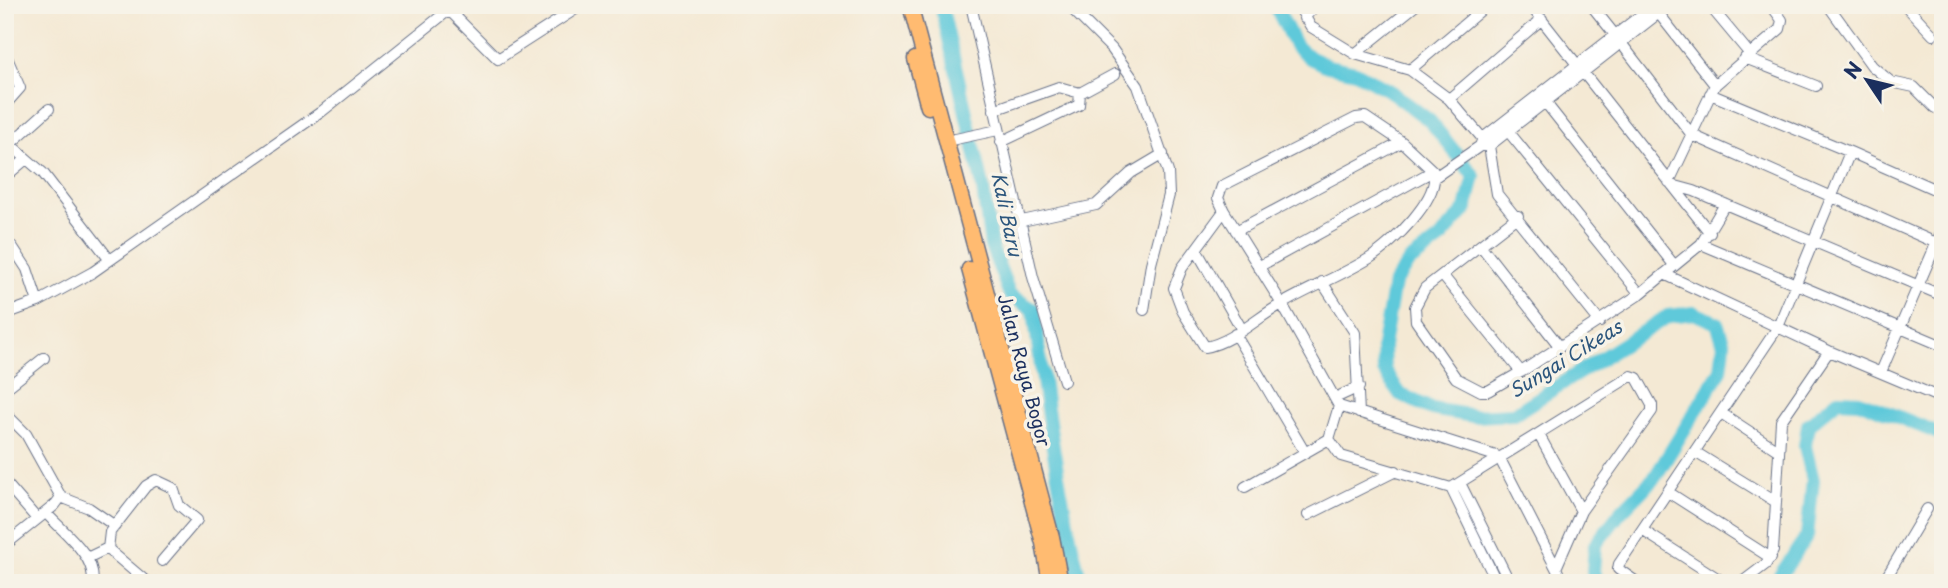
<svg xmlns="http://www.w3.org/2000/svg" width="1948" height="588" font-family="'Playpen Sans',sans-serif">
  <rect width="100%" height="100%" fill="#f7f3e8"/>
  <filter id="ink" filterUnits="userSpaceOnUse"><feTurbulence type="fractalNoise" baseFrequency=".0143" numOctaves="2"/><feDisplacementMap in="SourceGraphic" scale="14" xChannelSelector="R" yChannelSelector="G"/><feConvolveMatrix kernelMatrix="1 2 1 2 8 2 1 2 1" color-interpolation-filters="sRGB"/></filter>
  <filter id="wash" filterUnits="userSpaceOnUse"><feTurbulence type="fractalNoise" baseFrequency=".00686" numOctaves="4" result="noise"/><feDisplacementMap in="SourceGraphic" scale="28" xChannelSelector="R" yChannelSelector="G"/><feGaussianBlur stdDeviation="1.57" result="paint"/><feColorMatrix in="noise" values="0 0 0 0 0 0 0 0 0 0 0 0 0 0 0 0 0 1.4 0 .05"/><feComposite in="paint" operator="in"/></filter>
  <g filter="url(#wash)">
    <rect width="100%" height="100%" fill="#f4e9d4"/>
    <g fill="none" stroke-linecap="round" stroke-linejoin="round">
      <!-- river -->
      <path stroke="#5fc9da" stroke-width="14" d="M941 5 982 182 991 246 1010 295 1034 310C1045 402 1058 493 1081 583
        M1275 5 1295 45 1310 58 1328 66 1356 72 1393 93 1430 121 1474 176 1466 209 1438 241 1409 262 1394 283 1383 346 1384 370 1400 394 1431 409 1474 416 1514 414 1668 316 1694 313 1717 323 1724 344 1721 370 1655 477 1620 513 1595 545 1593 571 1597 583
        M1775 583 1807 536 1813 480 1805 446 1808 425 1838 400 1859 401 1943 435"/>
    </g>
  </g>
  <g filter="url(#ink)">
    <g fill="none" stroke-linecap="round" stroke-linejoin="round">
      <defs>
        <path id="minor" d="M971 5 1033 277 1064 381
          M1068 5 1112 49 1138 86 1168 172 1169 195 1151 264 1144 310
          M1298 5 1311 27 1355 54 1410 70 1449 99 1489 146 1497 194 1600 322
          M1530 5 1710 233
          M1591 5 1615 35
          M1654 5 1483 138 1480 146H1489L1669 5
          M1709 5 1749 53
          M1828 5 1872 66 1891 82 1914 87 1935 108H1943
          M1905 5 1933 35
          M1656 10 1715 85 1669 182
          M1304 18 1316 5
          M1621 43 1692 135 1943 246
          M5 53 20 88 5 105
          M1355 54 1416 5
          M1745 58 1816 86
          M1410 70 1487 5
          M1715 85 1780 29 1782 20 1771 5
          M1449 99 1542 19
          M1545 102 1674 265
          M994 110 1059 87 1080 93 1115 74
          M1365 117 1402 142 1433 171C1442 197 1391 245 1370 258 1341 276 1309 288 1280 305 1257 318 1231 343 1205 347L1183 312 1174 288 1182 268 1224 211 1218 198 1222 186 1356 118Z
          M1508 131 1640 294
          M5 140 43 173 109 259
          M946 141 998 130
          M1001 142 1079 105 1080 93
          M10 144 49 109
          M1850 152 1943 193
          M5 177 25 160
          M1435 177 1480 146
          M1672 185 1694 191 1943 296
          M1224 211 1282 304 1339 406 1329 439 1341 456 1451 488 1631 376 1637 378 1652 405V411L1581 511 1556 568 1563 583
          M1518 216 1425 288 1415 307 1416 321 1456 378 1481 391H1488L1521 372 1640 294 1701 244 1725 204
          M1022 221 1096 205 1131 173 1163 154
          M1236 231 1402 142
          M1701 244 1943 346
          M12 246 27 269 38 302
          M1481 246 1560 347
          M1197 251 1241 328
          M1258 267 1433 171
          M1664 274 1829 351 1943 399
          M1443 276 1521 372
          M1322 282 1355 333 1359 413
          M5 314 38 302 93 272 321 112 445 13H452L498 59 582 5
          M1235 334 1304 451
          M1881 372 1943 228
          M5 389 44 358
          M1335 398 1359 387
          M1339 406 1499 457 1556 568
          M5 413 26 434 61 497
          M1721 413 1779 451
          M1539 435 1581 511
          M1695 452 1776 502
          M5 482 37 519
          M1460 483 1510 583
          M1245 487 1329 439
          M1451 488 1497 583
          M1668 492 1771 558
          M61 497 89 508 115 526
          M46 513C62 531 98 557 92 583
          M1308 515 1396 471
          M1642 530 1725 583
          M5 545 55 505 61 497
          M87 558 108 548
          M148 583 108 549 110 532 146 486 156 480 173 488 179 505 197 520 162 561
          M1638 583 1618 569 1619 564 1778 327 1850 152 1710 94
          M1741 583 1766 564 1773 551 1781 421 1829 351
          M1883 583 1927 509"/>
        <path id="highway" d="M910 5 1052 537 1061 583
          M915 59 928 107
          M969 269 1043 543 1050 583"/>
      </defs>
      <!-- minor casing -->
      <use href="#minor" stroke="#677087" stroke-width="12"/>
      <!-- highway casing -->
      <use href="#highway" stroke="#677087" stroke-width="17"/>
      <!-- minor -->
      <use href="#minor" stroke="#fff" stroke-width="10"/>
      <!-- highway -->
      <use href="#highway" stroke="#ffbb71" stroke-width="14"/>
    </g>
  </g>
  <g text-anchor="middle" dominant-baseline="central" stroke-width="7" stroke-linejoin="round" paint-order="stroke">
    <!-- street labels -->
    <g font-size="18" fill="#1b2f5e" stroke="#f7f3e8">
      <text transform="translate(1025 370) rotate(75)">Jalan Raya Bogor</text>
    </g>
    <!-- water labels -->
    <g font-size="19" font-style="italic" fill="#2c567d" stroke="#f7f3e8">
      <text transform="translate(1008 214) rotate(78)">Kali Baru</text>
      <text transform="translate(1565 358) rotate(-32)">Sungai Cikeas</text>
    </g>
  </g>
  <!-- margin -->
  <rect width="1948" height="588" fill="none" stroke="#f7f3e8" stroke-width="28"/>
  <!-- north arrow -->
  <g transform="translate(1867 80) rotate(305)" stroke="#f7f3e8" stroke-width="5" paint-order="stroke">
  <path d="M0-5L12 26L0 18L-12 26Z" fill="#1b2f5e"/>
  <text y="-10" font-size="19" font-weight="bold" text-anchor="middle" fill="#1b2f5e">N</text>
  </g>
</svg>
